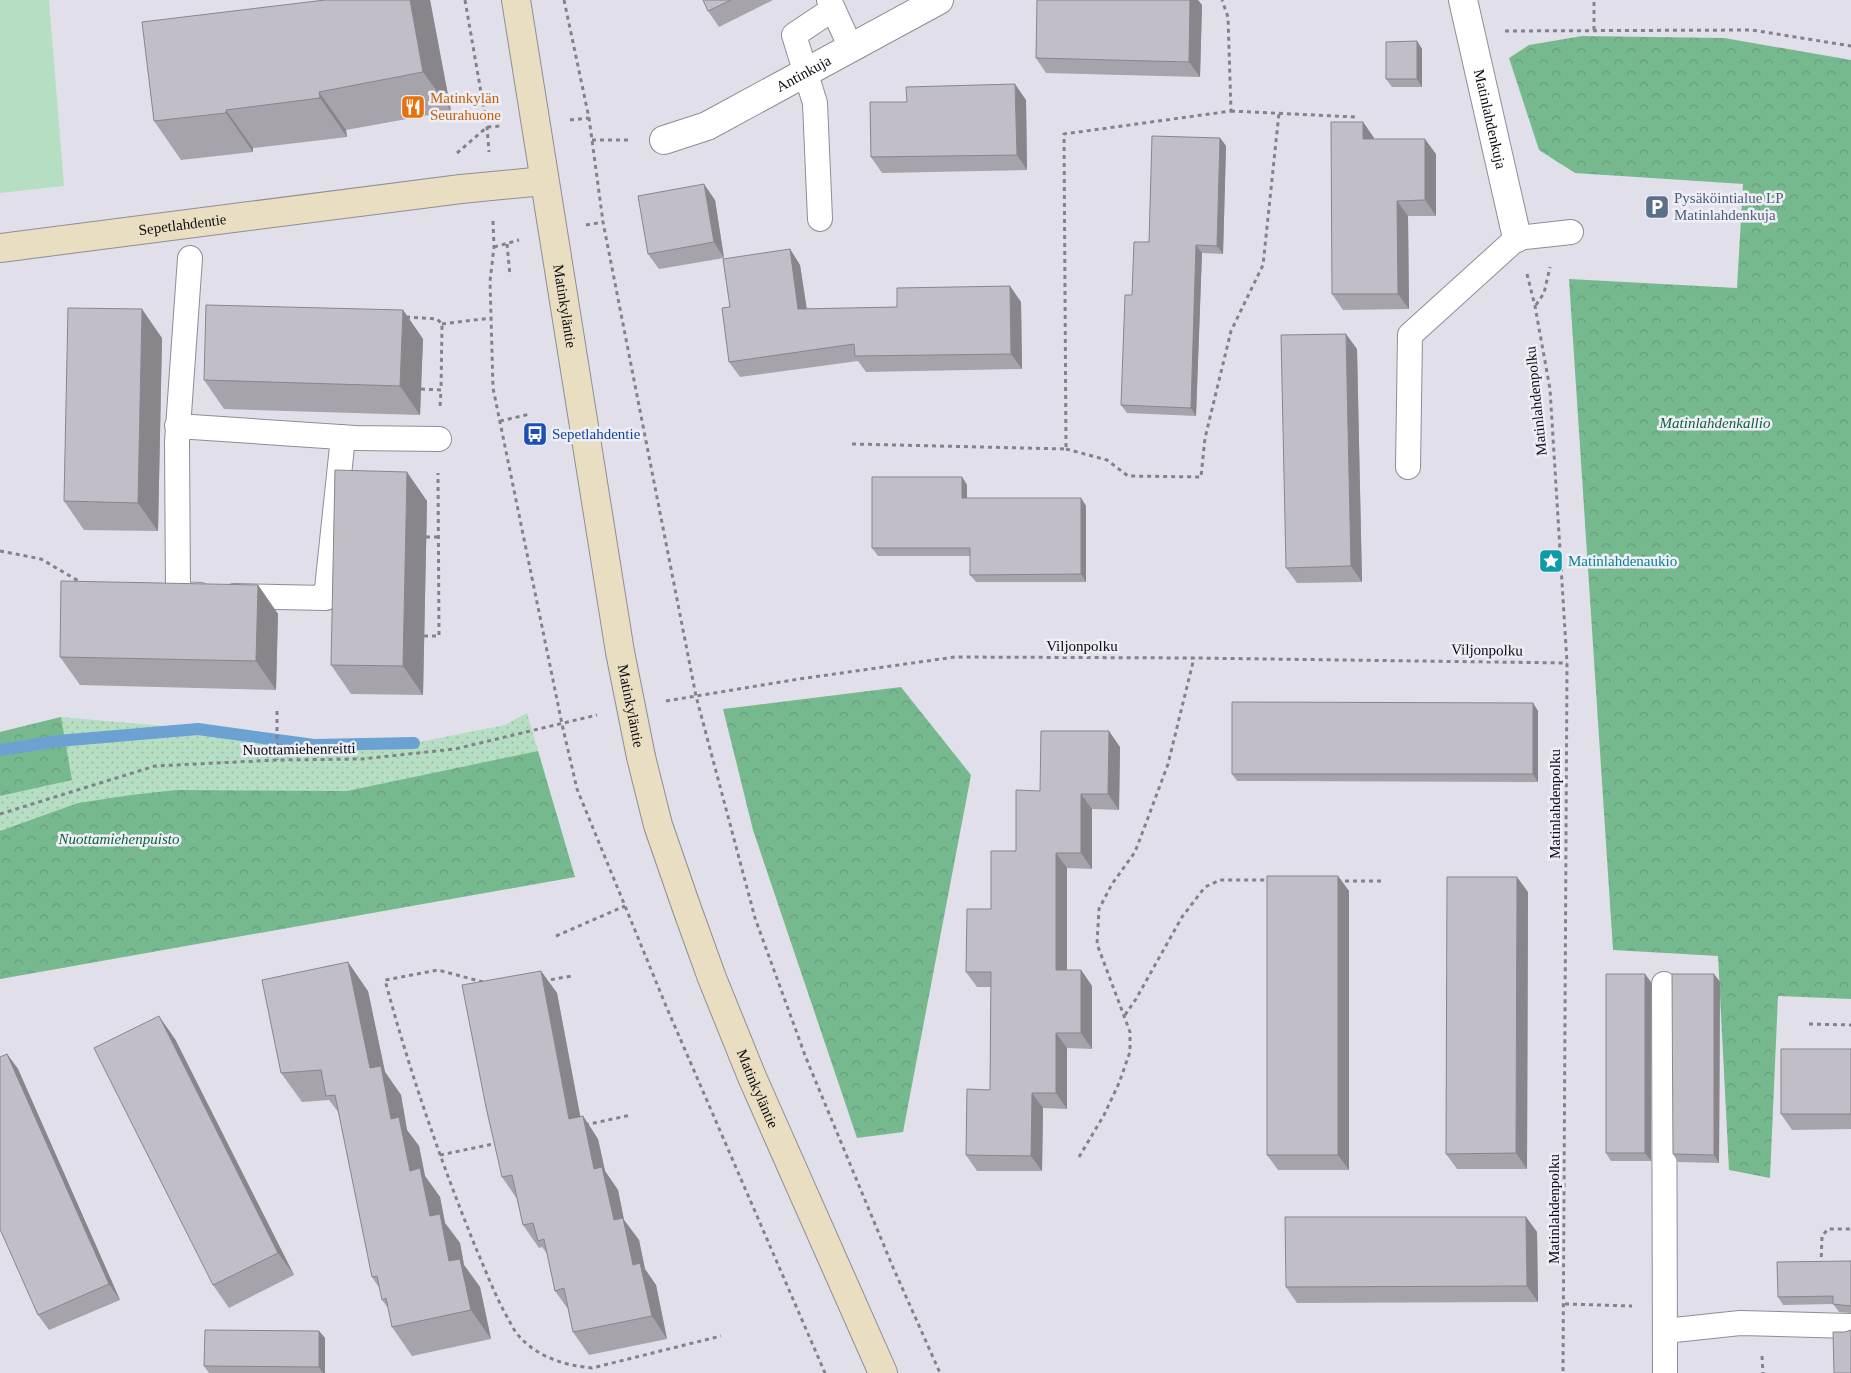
<svg xmlns="http://www.w3.org/2000/svg" width="1851" height="1373" font-family="Georgia,serif">
  <defs>
    <pattern id="grass-dots" width="8" height="8" patternUnits="userSpaceOnUse" patternTransform="scale(1.25)"><rect width="8" height="8" fill="#b6dec3"/><path d="M2 2h.1M6 6h.1" fill="none" stroke="#9bbda6" stroke-width="1.8" stroke-linecap="round"/></pattern>
    <pattern id="forest-crowns" width="20" height="18" patternUnits="userSpaceOnUse" patternTransform="scale(1.25)"><rect width="20" height="18" fill="#77b98f"/><path d="M2 6a3 3 0 1 1 6 0M12 15a3 3 0 1 1 6 0" fill="none" stroke="#669e7a"/></pattern>
  </defs>
  <rect width="100%" height="100%" fill="#e1e0ea"/>
  <!-- grass -->
  <path fill="url(#grass-dots)" d="M527 713 575 877 0 979V732L61 717 198 729 314 745 414 743 505 725Z"/>
  <!-- forest -->
  <path fill="url(#forest-crowns)" d="M1582 36 1724 38 1851 60V999L1778 996 1770 1178 1729 1170 1718 956 1613 950 1569 279 1737 288 1743 184 1575 173 1539 150 1509 58 1529 45Z
    M901 687 971 775 903 1132 857 1138 753 830 723 709Z
    M61 717 72 780 0 796V732Z
    M538 751 575 877 0 979V831L78 803 131 795 176 790 347 791Z"/>
  <!-- garden -->
  <path fill="#b6dec3" d="M0 0H49L64 186 0 193Z"/>
  <g fill="none" stroke-linecap="round" stroke-linejoin="round">
    <!-- stream -->
    <path stroke="#6ba2d2" stroke-width="12" d="M0 750 58 741 198 729 314 745 414 743"/>
    <defs>
      <path id="lane" d="M829 0 851 48
        M820 219 815 103 794 35 833 9
        M190 258 177 442 178 594 200 595
        M177 426 355 438 439 439
        M1408 467 1410 335 1517 238 1571 232
        M234 596 326 598 343 437
        M1664 984 1665 1373
        M1665 1331 1740 1323 1851 1326"/>
      <g id="street">
        <path id="s1" d="M1463 0 1517 238"/>
        <path id="s2" d="M664 140 707 126 939 0"/>
      </g>
      <g id="secondary">
        <path id="s3" d="M516 0 620 652"/>
        <path id="s4" d="M0 248 461 189 544 181"/>
        <path id="s5" d="M641 757 658 825 686 906 712 978 752 1077 883 1373"/>
      </g>
    </defs>
    <!-- lane casing -->
    <use href="#lane" stroke="#8e8d96" stroke-width="26"/>
    <!-- street casing -->
    <use href="#street" stroke="#8e8d96" stroke-width="30"/>
    <!-- secondary casing -->
    <use href="#secondary" stroke="#8e8d96" stroke-width="30"/>
    <!-- path -->
    <path stroke="#838289" stroke-width="3" stroke-dasharray="4 4" stroke-linecap="butt" d="M465 0 487 127 489 152
      M564 0 589 118 603 222 696 696 755 918 806 1058 892 1265 940 1373
      M1594 30V0
      M1505 31 1752 30 1851 46
      M1231 111 1355 117
      M570 120 589 118
      M592 140H631
      M457 153 487 127 501 126
      M493 221 494 247 490 281 493 388 562 724 577 789 666 1006 825 1373
      M586 225 603 222
      M507 244 510 276
      M494 247 519 240
      M1527 274 1535 306 1550 389 1567 663 1563 1373
      M1536 305 1544 293 1550 267
      M406 317 437 319 442 324 441 390
      M442 324 491 318
      M421 389 441 390 440 407
      M500 421 530 414
      M852 444 1066 449 1064 134 1231 111 1228 17 1222 0
      M1066 449 1107 460 1128 476 1201 477 1205 438 1231 331 1263 265 1279 113
      M426 537H438
      M0 551 41 559 82 583
      M424 636H439L438 473
      M666 701 799 679 955 657 1194 658 1567 663
      M277 711V760
      M0 814 155 766 277 760 362 759 455 749 597 715
      M1337 881H1381
      M556 936 625 906
      M543 981 572 976
      M483 982 438 970 385 980C409 1070 440 1159 475 1246 485 1269 494 1293 506 1315 510 1322 513 1329 518 1335 537 1357 563 1365 592 1368L721 1336
      M1125 1015 1136 999 1182 917 1205 887 1220 880H1271
      M1809 1024 1851 1025
      M585 1125 631 1115
      M440 1155 498 1143
      M1079 1157 1104 1115 1119 1083 1130 1052V1032L1097 944 1099 909 1112 884 1135 852 1149 815 1168 764 1194 658
      M1821 1265 1822 1236 1828 1229H1851
      M1565 1304 1632 1306
      M1762 1356 1763 1373"/>
    <!-- lane -->
    <use href="#lane" stroke="#fff" stroke-width="24"/>
    <!-- street -->
    <use href="#street" stroke="#fff" stroke-width="28"/>
    <!-- secondary -->
    <use href="#secondary" stroke="#e9ddc2" stroke-width="28"/>
    <defs>
      <g id="secondary-bridge">
        <path id="s6" d="M620 652 641 757"/>
      </g>
    </defs>
    <!-- secondary-bridge casing -->
    <use href="#secondary-bridge" stroke="#8e8d96" stroke-width="30" stroke-linecap="butt"/>
    <!-- secondary-bridge -->
    <use href="#secondary-bridge" stroke="#e9ddc2" stroke-width="28"/>
  </g>
  <!-- wall -->
  <path fill="#a7a3ab" d="M325 0H430L451 111 346 130 347 137 253 148V152L181 160 154 121Z
    M703 0H773L719 27 708 11Z
    M1037 0H1198L1202 5 1200 77 1046 73 1036 58Z
    M1417 41 1422 49V87H1392L1386 79Z
    M1026 100 1027 170 882 173 871 157Z
    M1363 122 1374 138V139L1436 154V216H1408L1409 309 1343 310 1332 294Z
    M1220 138 1226 146 1223 254 1202 253 1196 416 1127 413 1121 405 1132 295 1149 242Z
    M715 200 724 258 659 269 648 254Z
    M790 249 800 265 807 309 897 307 1010 286 1021 302 1022 369 866 372 858 361 740 377 729 362 730 307Z
    M403 310 423 339 420 415 224 409 204 380Z
    M162 338 158 531 84 530 64 501Z
    M1357 349 1362 582 1297 583 1286 568Z
    M962 477 967 485V498H1081L1086 506V582H976L970 575V556H878L872 548Z
    M427 501 423 695 351 694 331 665Z
    M258 585 278 614 276 690 80 685 60 657Z
    M1533 703 1538 711V782L1237 781 1232 774Z
    M1120 747 1119 810 1092 809V869L1067 868V970H1081L1092 986V1049L1067 1048V1109L1043 1108 1042 1171H977L966 1155 990 1090 991 987H977L966 972 1040 791Z
    M1338 876 1349 891V1170H1278L1267 1155Z
    M1528 892 1527 1169H1457L1446 1154Z
    M541 971 557 993 580 1117 583 1116 598 1139 605 1171 618 1190 624 1220 639 1240 645 1269 656 1285 667 1339 589 1355 573 1332 568 1309 555 1291 548 1255 542 1247 539 1248 523 1225 517 1199 502 1177Z
    M1714 974 1720 982 1719 1163 1678 1162 1673 1154Z
    M1651 982V1161H1611L1606 1153Z
    M368 991 385 1072 401 1095 407 1130 419 1146 425 1176 440 1197 445 1223 460 1243 464 1265 480 1287 491 1339 412 1356 392 1327 388 1308 382 1300 380 1289 372 1277 339 1113 329 1100 302 1102 281 1073Z
    M175 1039 294 1275 229 1308 213 1285Z
    M1851 1049V1129L1792 1130 1781 1114Z
    M7 1054 18 1069 120 1300 49 1330 38 1315Z
    M1526 1217 1537 1232 1538 1302 1297 1303 1286 1287Z
    M1851 1261V1313L1839 1312 1833 1304 1783 1305 1778 1297Z
    M319 1331 325 1338V1373H209L204 1366Z"/>
  <!-- shaded-wall -->
  <path fill="#88858b" d="M410 0H430L451 111 423 72Z
    M1190 0H1198L1202 5 1200 77 1189 62Z
    M1417 41 1422 49V87L1417 79Z
    M1015 84 1026 100 1027 170 1017 155Z
    M319 92 346 130 347 137 320 98Z
    M226 110 253 148V152L226 113Z
    M1363 122 1374 138V155L1363 139Z
    M1220 138 1226 146 1223 254 1217 246Z
    M1425 139 1436 154V216L1425 200Z
    M704 184 715 200 724 258 714 242Z
    M1397 201 1408 216 1409 309 1398 294Z
    M1196 245 1202 253 1196 416 1191 408Z
    M790 249 800 265 809 325 798 309Z
    M1010 286 1021 302 1022 369 1011 354Z
    M142 309 162 338 158 531 138 503Z
    M403 310 423 339 420 415 400 386Z
    M1346 334 1357 349 1362 582 1351 566Z
    M407 472 427 501 423 695 403 666Z
    M962 477 967 485V506L962 498Z
    M1081 498 1086 506V582L1081 574Z
    M258 585 278 614 276 690 256 661Z
    M1533 703 1538 711V782L1533 774Z
    M1109 731 1120 747 1119 810 1108 794Z
    M1081 794 1092 809V869L1081 853Z
    M1056 853 1067 868V986L1056 970Z
    M1338 876 1349 891V1170L1338 1155Z
    M1517 877 1528 892 1527 1169 1516 1153Z
    M348 962 368 991 385 1072 401 1095 407 1130 419 1146 425 1176 440 1197 445 1223 460 1243 464 1265 480 1287 491 1339 471 1310 410 1171 391 1119 370 1068Z
    M1081 970 1092 986V1049L1081 1033Z
    M541 971 557 993 585 1141 569 1119Z
    M1645 974 1651 982V1161L1645 1153Z
    M1714 974 1720 982 1719 1163 1714 1155Z
    M159 1016 175 1039 294 1275 278 1253Z
    M1056 1033 1067 1048V1109L1056 1093Z
    M7 1054 18 1069 120 1300 109 1284Z
    M1032 1093 1043 1108 1042 1171 1031 1156Z
    M583 1116 598 1139 605 1171 618 1190 624 1220 639 1240 645 1269 656 1285 667 1339 652 1316 633 1265 614 1220 594 1169Z
    M1526 1217 1537 1232 1538 1302 1527 1286Z
    M319 1331 325 1338V1373H323L319 1367Z"/>
  <!-- building -->
  <path fill="#c2bec7" stroke="#88858b" d="M325 0H410L423 72 319 92 320 98 226 110V113L154 121 142 22Z
    M703 0H731L708 11Z
    M1037 0H1190L1189 62 1036 58Z
    M1417 41V79H1386V42Z
    M1015 84 1017 155 871 157 870 102H907L906 87Z
    M1331 122H1363V139H1425V200L1397 201 1398 294H1332Z
    M1152 136 1220 138 1217 246 1196 245 1191 408 1121 405 1125 295H1132L1134 242H1149Z
    M704 184 714 242 648 254 638 196Z
    M790 249 798 309 897 307V288L1010 286 1011 354 855 356 854 344 729 362 722 308 730 307 723 259Z
    M206 305 403 310 400 386 204 380Z
    M68 308 142 309 138 503 64 501Z
    M1346 334 1351 566 1286 568 1281 335Z
    M335 470 407 472 403 666 331 665Z
    M872 477H962V498H1081V574L970 575V548H872Z
    M61 581 258 585 256 661 60 657Z
    M1232 702 1533 703V774H1232Z
    M1041 731H1109L1108 794H1081V853H1056V970H1081V1033H1056V1093H1032L1031 1156 966 1155 967 1089 990 1090 991 972H966L967 909H991V851H1016V790L1040 791Z
    M1267 876H1338V1155H1267Z
    M1447 877H1517L1516 1153 1446 1154Z
    M348 962 370 1068 381 1066 391 1119 399 1117 410 1171 420 1168 430 1216 440 1214 449 1261 460 1259 471 1310 392 1327 386 1298 382 1300 377 1276 372 1277 335 1095 326 1096 321 1070 281 1073 262 980Z
    M541 971 569 1119 583 1116 594 1169 602 1167 614 1220 623 1218 633 1265 640 1263 652 1316 573 1332 564 1288 555 1291 544 1239 538 1241 533 1223 523 1225 512 1175 502 1177 486 1107 462 985Z
    M1606 974H1645V1153H1606Z
    M1672 974H1714V1155L1673 1154Z
    M159 1016 278 1253 213 1285 94 1048Z
    M1781 1049H1851V1114H1781Z
    M7 1054 109 1284 38 1315 0 1229V1057Z
    M1285 1217H1526L1527 1286 1286 1287Z
    M1851 1261V1306L1833 1304V1296L1778 1297 1777 1262Z
    M205 1330 319 1331V1367L204 1366Z
    M1851 1330V1373H1834L1833 1332H1845Z"/>
  <!-- icons -->
  <defs>
    <symbol id="restaurant-square" viewBox="-11 -11 22 22"><rect x="-9" y="-9" width="18" height="18" rx="4" fill="#e8710a" stroke="#eeeef7"/><path d="M-5-6h1v4h1v-4h1v4h1v-4h1v5L-1.5 .5V6h-2V.5L-5-1ZM5-6V6H3V1.5H1.5Q1.5-4 5-6Z" fill="#fff"/></symbol>
    <symbol id="parking-square" viewBox="-11 -11 22 22"><rect x="-9" y="-9" width="18" height="18" rx="4" fill="#5c6f8a" stroke="#eeeef7"/><path d="M-3.5-5.5H1a3.5 3.5 0 0 1 0 7H-1V5.5H-3.5ZM-1-3.4V-.6H.8a1.4 1.4 0 0 0 0-2.8Z" fill="#fff"/></symbol>
    <symbol id="bus-square" viewBox="-11 -11 22 22"><rect x="-9" y="-9" width="18" height="18" rx="4" fill="#1a4fb4" stroke="#eeeef7"/><path d="M-5-6H5V4H4V6H2V4H-2V6H-4V4H-5ZM-3.5-4V0h7V-4ZM-3.5 1.2v1.5H-2V1.2ZM2 1.2v1.5H3.5V1.2Z" fill="#fff"/></symbol>
    <symbol id="sight-square" viewBox="-11 -11 22 22"><rect x="-9" y="-9" width="18" height="18" rx="4" fill="#0f9aa8" stroke="#eeeef7"/><path d="M0-6L1.8-2.2L6-1.7L2.9 1.2L3.7 5.4L0 3.3L-3.7 5.4L-2.9 1.2L-6-1.7L-1.8-2.2Z" fill="#fff"/></symbol>
  </defs>
  <g fill-rule="evenodd">
    <use href="#restaurant-square" x="399" y="93" width="28" height="28"/>
    <use href="#parking-square" x="1643" y="193" width="28" height="28"/>
    <use href="#bus-square" x="521" y="420" width="28" height="28"/>
    <use href="#sight-square" x="1537" y="547" width="28" height="28"/>
  </g>
  <g text-anchor="middle" dominant-baseline="central" stroke-width="5" stroke-linejoin="round" paint-order="stroke">
    <!-- street labels -->
    <g font-size="15" fill="#0b0b0e" stroke="#eeeef7">
      <text stroke="none"><textPath href="#s2" startOffset="155">Antinkuja</textPath></text>
      <text stroke="none"><textPath href="#s1" startOffset="122">Matinlahdenkuja</textPath></text>
      <text stroke="none"><textPath href="#s4" startOffset="184">Sepetlahdentie</textPath></text>
      <text stroke="none"><textPath href="#s3" startOffset="310">Matinkyläntie</textPath></text>
      <text transform="translate(1536 401) rotate(-96)">Matinlahdenpolku</text>
      <text x="1082" y="646">Viljonpolku</text>
      <text transform="translate(1487 650) rotate(1)">Viljonpolku</text>
      <text stroke="none"><textPath href="#s6" startOffset="55">Matinkyläntie</textPath></text>
      <text transform="translate(299 749) rotate(-1)">Nuottamiehenreitti</text>
      <text transform="translate(1555 804) rotate(-90)">Matinlahdenpolku</text>
      <text stroke="none"><textPath href="#s5" startOffset="352">Matinkyläntie</textPath></text>
      <text transform="translate(1554 1209) rotate(-90)">Matinlahdenpolku</text>
    </g>
    <!-- food labels -->
    <g font-size="15" fill="#c56008" stroke="#eeeef7" text-anchor="start">
      <text x="430" y="98">Matinkylän<tspan x="430" dy="17">Seurahuone</tspan></text>
    </g>
    <!-- service labels -->
    <g font-size="15" fill="#4e5e75" stroke="#eeeef7" text-anchor="start">
      <text x="1674" y="198">Pysäköintialue LP<tspan x="1674" dy="17">Matinlahdenkuja</tspan></text>
    </g>
    <!-- park labels -->
    <g font-size="15" font-style="italic" fill="#105f37" stroke="#eeeef7">
      <text x="1715" y="423">Matinlahdenkallio</text>
      <text x="119" y="839">Nuottamiehenpuisto</text>
    </g>
    <!-- transit labels -->
    <g font-size="15" fill="#164399" stroke="#eeeef7" text-anchor="start">
      <text x="552" y="434">Sepetlahdentie</text>
    </g>
    <!-- culture labels -->
    <g font-size="15" fill="#0d838f" stroke="#eeeef7" text-anchor="start">
      <text x="1568" y="561">Matinlahdenaukio</text>
    </g>
  </g>
</svg>
